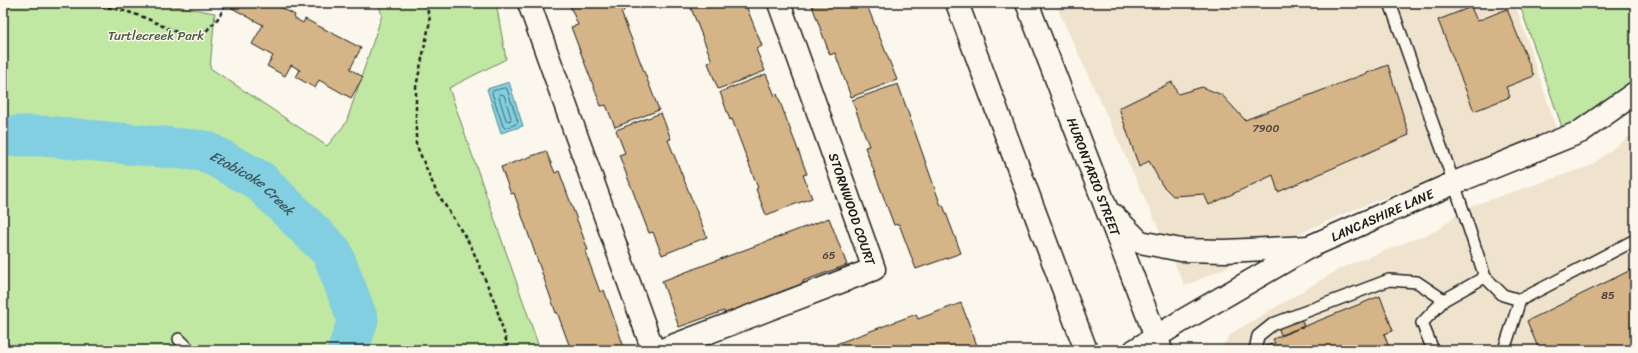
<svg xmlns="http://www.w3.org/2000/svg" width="1638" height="353" font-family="Sriracha,sans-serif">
  <rect width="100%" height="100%" fill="#fbf7ec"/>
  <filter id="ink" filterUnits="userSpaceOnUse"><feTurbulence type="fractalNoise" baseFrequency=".025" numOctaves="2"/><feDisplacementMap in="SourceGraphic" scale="8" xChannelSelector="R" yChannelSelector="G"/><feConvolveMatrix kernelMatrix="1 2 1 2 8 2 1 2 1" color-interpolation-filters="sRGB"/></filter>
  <g filter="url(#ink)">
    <!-- built -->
    <path fill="#f0e3ce" d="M1055 3H1515L1557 130 1341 215 1185 286Z
      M1635 132V350H1220L1232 333 1343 267 1438 230 1465 208 1590 166Z"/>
    <!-- green -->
    <path fill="#c1e8a3" stroke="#6e8260" d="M3 3H158L215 13 210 68 327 146 346 123 382 15 378 3H496L506 59 449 88 540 350H3Z
      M1519 3H1635V86L1564 133Z"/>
    <!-- water -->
    <path fill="#82cfe1" stroke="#598792" d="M509 82 523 126 501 133 487 89Z"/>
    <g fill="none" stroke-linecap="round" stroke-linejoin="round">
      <!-- shore -->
      <path stroke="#45646b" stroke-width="1" d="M505 88 507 89 518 122 516 124 505 128 503 126 492 93 493 91Z
        M500 94 504 95 511 118 510 121 506 120 499 97Z"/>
      <!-- river -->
      <path stroke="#82cfe1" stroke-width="41" id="s1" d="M3 136H43L205 151 260 181 332 252 358 320 348 350"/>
    </g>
    <!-- building -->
    <path fill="#d5b588" stroke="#1c1c1c" d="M231 3H273L295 15 294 18 303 23 305 19 361 48 350 69 363 77 351 98 319 80 315 88 296 77 300 70 291 65 285 76 267 66 273 56 252 44 263 25 230 7Z
      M569 3H621L624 11 621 12 659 110 615 127 606 105 601 106 571 27 578 25Z
      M689 3H745L762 46 756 49 765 71 718 89 708 63 712 61Z
      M811 3H866L897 80 851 97 835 53 830 55Z
      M1471 7 1477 21 1507 9 1534 76 1506 87 1510 97 1474 111 1438 20Z
      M1388 65 1409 135 1278 192 1273 175 1209 205 1204 194 1173 196 1162 185 1149 161 1139 167 1119 108 1172 82 1178 94 1202 87 1222 95 1245 120Z
      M766 74 775 96 777 94 807 174 803 175 812 198 766 215 756 189 758 188 732 119 730 120 720 92Z
      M898 84 941 206 943 205 961 253 916 269 899 224 894 225 865 147 869 146 852 100Z
      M661 113 671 139 668 140 707 237 662 255 653 232 649 233 619 155 625 153 616 130Z
      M546 151 555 173 559 171 588 250 585 251 600 292 604 290 625 350H571L557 312 556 313 514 193 511 194 501 167Z
      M829 218 847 265 803 281 804 285 726 315 724 311 679 327 662 281Z
      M1635 268V350H1539L1527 321Z
      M1380 296 1393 331 1384 334 1390 350H1264L1263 347 1275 343 1273 339Z
      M961 303 978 348 972 350H831L838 347 836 344 916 314 918 319Z
      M1297 309 1304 326 1281 335 1275 317Z"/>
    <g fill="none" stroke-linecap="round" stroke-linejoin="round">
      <defs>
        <path id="service" d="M1390 3 1454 183 1485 277 1503 295 1520 300 1635 240
          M179 339 190 350
          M1255 350 1258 336 1273 324 1389 280 1417 282 1444 300
          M1433 350 1422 323 1444 300 1485 277
          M1504 350 1520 300"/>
        <g id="minor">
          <path d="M529 3 653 350"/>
          <path d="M662 350 874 269 779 3"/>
          <path id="s2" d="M1135 350 1180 322 1309 247 1454 183 1580 132 1635 93"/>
        </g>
        <g id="primary">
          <path d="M957 3 1086 350"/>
          <path id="s3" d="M1027 3 1161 350"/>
          <path d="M1113 215 1140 242 1181 250 1225 251 1309 247"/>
        </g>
      </defs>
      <!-- service casing -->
      <use href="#service" stroke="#1c1c1c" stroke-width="14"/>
      <!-- minor casing -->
      <use href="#minor" stroke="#1c1c1c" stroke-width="25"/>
      <!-- primary casing -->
      <use href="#primary" stroke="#1c1c1c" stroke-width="25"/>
      <!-- path -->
      <path stroke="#1c1c1c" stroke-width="2.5" stroke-dasharray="4 3" stroke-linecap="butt" d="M80 3C102 6 122 9 143 17 159 23 187 42 204 33 207 31 210 26 213 24 219 18 223 11 225 3
        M426 3 430 21 416 87V144L436 191 471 246 495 303 509 350"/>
      <!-- service -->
      <use href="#service" stroke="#fbf7ec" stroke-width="11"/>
      <!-- minor -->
      <use href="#minor" stroke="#fbf7ec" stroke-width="22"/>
      <!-- primary -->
      <use href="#primary" stroke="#fbf7ec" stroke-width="22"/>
    </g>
  </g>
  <g text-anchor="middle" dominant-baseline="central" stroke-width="3" stroke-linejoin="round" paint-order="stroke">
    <!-- number labels -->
    <g font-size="11" fill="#4a4237">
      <text x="1266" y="128">7900</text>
      <text x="829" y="255">65</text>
      <text x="1608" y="295">85</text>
    </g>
    <!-- park labels -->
    <g font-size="13" fill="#4e5944" stroke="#fbf7ec">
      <text x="156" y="35">Turtlecreek Park</text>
    </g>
    <!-- street labels -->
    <g font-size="13" fill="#1c1c1c" stroke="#fbf7ec">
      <text stroke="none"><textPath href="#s3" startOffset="186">HURONTARIO STREET</textPath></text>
      <text transform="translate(852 209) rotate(71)">STORNWOOD COURT</text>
      <text stroke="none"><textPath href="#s2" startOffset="282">LANCASHIRE LANE</textPath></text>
    </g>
    <!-- water labels -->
    <g font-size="14" font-style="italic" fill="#405b61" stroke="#fbf7ec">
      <text stroke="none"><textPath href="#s1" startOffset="260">Etobicoke Creek</textPath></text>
    </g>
  </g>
  <!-- margin -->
  <rect width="1638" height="353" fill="none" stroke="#fbf7ec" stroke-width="16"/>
  <rect x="8" y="8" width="1622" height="337" fill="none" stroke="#1c1c1c" stroke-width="1.5" filter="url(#ink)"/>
</svg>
